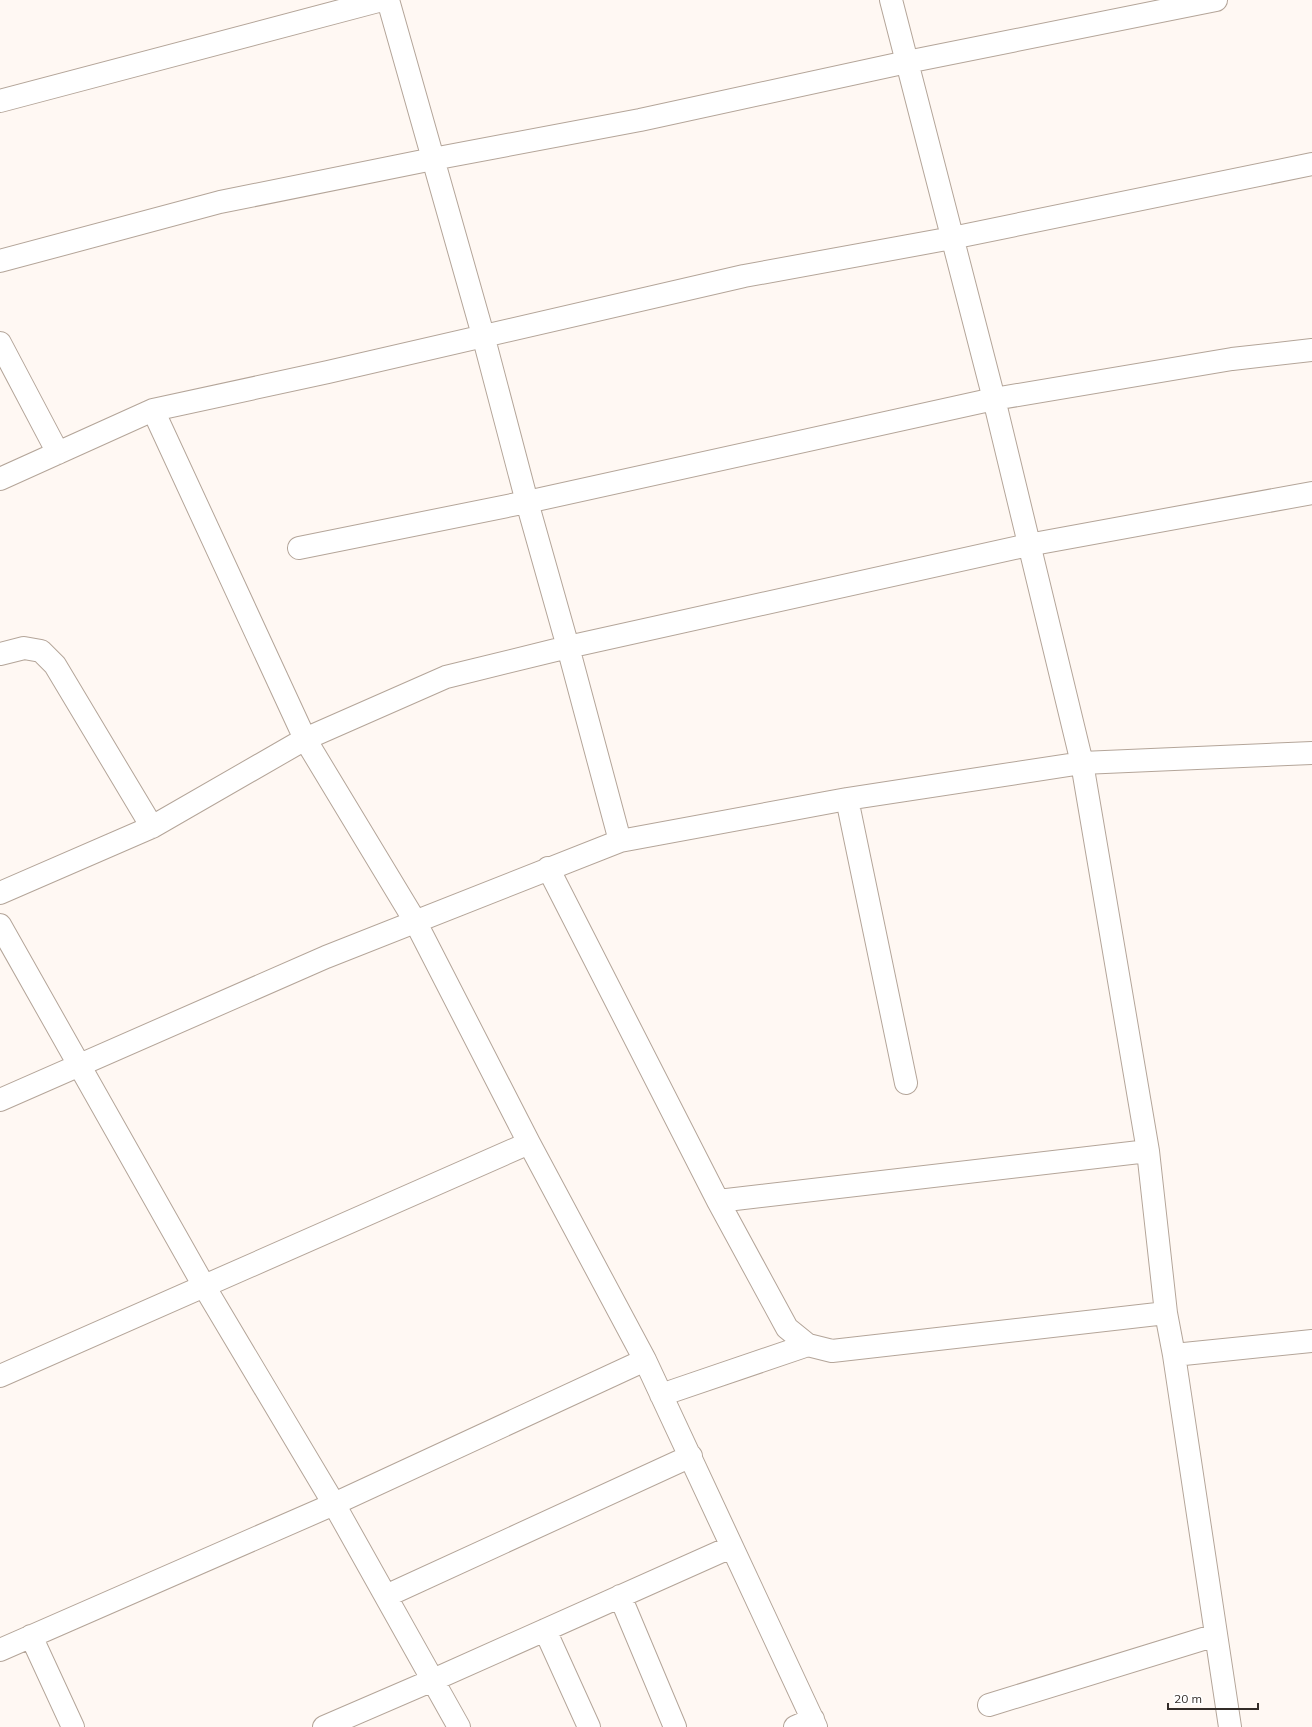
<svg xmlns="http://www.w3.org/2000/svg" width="1312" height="1727" font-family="Mulish,sans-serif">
  <rect width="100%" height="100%" fill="#fff8f3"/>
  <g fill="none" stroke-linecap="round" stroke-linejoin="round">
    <defs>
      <path id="minor" d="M388 0 483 335 527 502 568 647 620 841 847 799 1082 763 1312 753
        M891 0 994 399 1082 763 1148 1151 1166 1313 1174 1355 1230 1727
        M0 101 382 0
        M0 261 220 202 433 159 640 120 907 62 1216 0
        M0 343 58 453
        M153 410 305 739 415 921 529 1143 645 1360 816 1727
        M0 479 153 410 328 372 744 276 952 238 1312 164
        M299 548 527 502 994 399 1232 359 1312 350
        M0 654 24 648 41 651 55 665 152 827
        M847 799 906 1083
        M548 868 718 1201 787 1328 808 1345 832 1351 1166 1313
        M0 893 152 827 305 739 446 677 568 647 1028 545 1312 493
        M0 925 204 1286 334 1504 459 1727
        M0 1100 326 957 620 841
        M718 1201 1148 1151
        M1174 1355 1312 1341
        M0 1376 529 1143
        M661 1395 808 1345
        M386 1596 691 1456
        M620 1596 675 1727
        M545 1630 589 1727
        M31 1636 73 1727
        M0 1650 334 1504 645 1360
        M989 1705 1216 1635
        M324 1727 433 1680 731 1547
        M795 1727 813 1719"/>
    </defs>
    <!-- minor casing -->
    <use href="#minor" stroke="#b4a599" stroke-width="24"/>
    <!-- minor -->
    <use href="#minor" stroke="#fff" stroke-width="22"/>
  </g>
  <!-- scale -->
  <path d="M1168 1703v6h90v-6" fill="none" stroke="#332c28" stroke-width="2"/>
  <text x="1174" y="1703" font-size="12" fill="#332c28" stroke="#ffffff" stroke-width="3" paint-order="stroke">20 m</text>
</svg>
